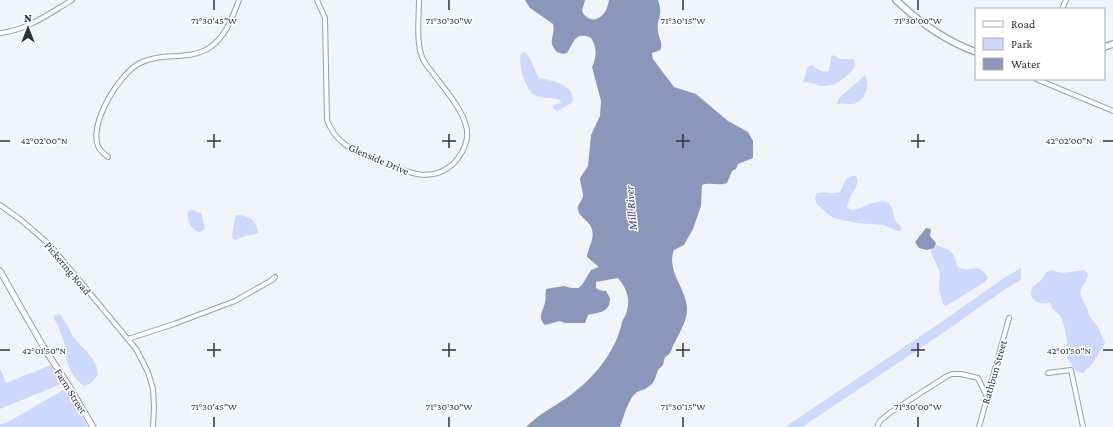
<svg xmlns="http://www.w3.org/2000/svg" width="1113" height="427" font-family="'Crimson Pro',serif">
  <rect width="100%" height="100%" fill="#f2f4fb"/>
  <!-- green -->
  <path fill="#ccd8fc" d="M524 52C532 56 534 71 539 78 550 80 578 85 572 103L557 111 553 108V105L561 103 560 100C553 97 544 99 536 96 525 91 518 64 521 54Z
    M833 55 840 59H854L855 66C847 78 835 87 821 86 817 86 815 83 812 83 809 82 806 83 803 82L808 67 812 65C817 69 823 73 829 71L831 57Z
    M865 75C870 84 866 99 856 103 850 106 843 102 837 104L839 98Z
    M852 176H856C862 186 847 197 847 208 856 213 862 206 870 204 876 202 881 201 887 202 895 208 892 212 895 220 898 225 902 225 901 231H897L884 225 857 223 837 219 830 216 816 203 815 197 817 193C825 191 832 195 840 192 845 184 842 180 852 176Z
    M192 210 201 213 205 228C196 240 185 220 188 211Z
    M238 215C249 215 257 221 258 233 250 236 243 235 236 240L233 239 232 236 235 217Z
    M936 245C949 250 955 251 957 266 968 276 979 259 988 278L985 282 946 306 943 304 939 290 940 273 931 252V249L934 248Z
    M1021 268V280L1004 290 940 335 802 427H785L940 323 1004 278Z
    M1051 270 1062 273 1084 270 1088 274 1086 281 1081 288 1080 294 1087 308 1089 315 1099 329 1105 343 1093 363 1083 373 1077 372 1067 358V340L1063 322 1060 316 1052 308 1050 303C1047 303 1043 304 1040 303 1032 303 1028 292 1034 286 1040 281 1042 280 1046 272Z
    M60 314C66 322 68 328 73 336 81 348 98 358 98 375L91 383 84 386C75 380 70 371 67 361 65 356 66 350 65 345 63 336 58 327 54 318L55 315Z
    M51 365 61 384 0 409V368L6 383Z
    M65 389 88 427H0V424L6 423Z"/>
  <!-- water -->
  <path fill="#8b97ba" d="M525 0H585L582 11C587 22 598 22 605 12 607 9 608 4 609 0H658C664 16 656 18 658 31 658 36 664 45 660 50 659 51 654 52 652 53L653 59 674 87 696 94 728 121 748 132 753 141V158L738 164 736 169 732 171 727 183C719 186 710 182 702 185L701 206 693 229 684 245 674 250C666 270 685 287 687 307 688 319 680 332 675 342 671 348 672 354 665 357L663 365 658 370 655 379 652 384 645 389 637 392 632 397 626 409 620 427H526C538 415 553 407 568 397 593 379 616 352 622 322 623 319 625 317 626 314 631 299 627 289 618 278L596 282V288L599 290 606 291 610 298C610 313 599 312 588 315L585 323H565L560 321 545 325C537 318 543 311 545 303 546 298 545 294 546 289L564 286 571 288H578L582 285 591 270 599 267 587 257C588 247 596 238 591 227 589 221 579 217 578 210 577 204 582 202 583 196 583 190 580 184 580 178L588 166 591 135 600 116 601 101 592 67C597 57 597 47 591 38 575 30 574 43 567 53L563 54 557 52C546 40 556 36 553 24L530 8Z
    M926 228 931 229 930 236 936 243 934 248 927 250 919 248 915 242Z"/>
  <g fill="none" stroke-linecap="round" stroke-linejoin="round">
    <defs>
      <path id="minor" d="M317 0 325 18 327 120C337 147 358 152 383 162 406 172 431 184 453 164 461 156 465 149 467 138 470 116 444 89 432 72 429 68 424 63 422 57 416 42 419 17 419 0
        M1062 9 1066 0
        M0 33C26 31 50 13 72 0
        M1036 79 1113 111
        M108 157C104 154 100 151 98 146 89 122 120 73 140 63 161 52 188 61 209 48 226 37 232 18 239 0
        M0 205 21 220 50 245 136 349 148 372 153 389 154 407 153 427
        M128 339 174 324 235 301 272 280 275 277
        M1048 373 1071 370 1083 427
        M877 427 880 421 891 412 947 376 952 374H961L978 378 987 397
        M979 427 1009 318"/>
      <path id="tertiary" d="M0 271 44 348 69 386 93 427"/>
      <path id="secondary" d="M896 0C919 22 946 41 976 52
        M1104 47 1113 44"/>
    </defs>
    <!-- minor casing -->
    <use href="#minor" stroke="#939dbb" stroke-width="6"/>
    <!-- tertiary casing -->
    <use href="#tertiary" stroke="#939dbb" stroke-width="7"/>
    <!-- secondary casing -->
    <use href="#secondary" stroke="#939dbb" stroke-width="8"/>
    <!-- minor -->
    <use href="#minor" stroke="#fff" stroke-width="4"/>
    <!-- tertiary -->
    <use href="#tertiary" stroke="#fff" stroke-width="5"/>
    <!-- secondary -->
    <use href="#secondary" stroke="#fff" stroke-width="5.5"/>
  </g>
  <!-- ticks -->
  <path fill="none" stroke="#2f333f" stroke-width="1.5" d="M214 0V10M449 0V10M683 0V10M918 0V10M214 134V148M449 134V148M683 134V148M918 134V148M0 141H10M207 141H221M442 141H456M676 141H690M911 141H925M1103 141H1113M214 343V357M449 343V357M683 343V357M918 343V357M0 350H10M207 350H221M442 350H456M676 350H690M911 350H925M1103 350H1113M214 417V427M449 417V427M683 417V427M918 417V427"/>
  <g text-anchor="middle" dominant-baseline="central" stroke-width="3" stroke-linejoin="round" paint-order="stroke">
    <!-- street labels -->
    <g font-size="11" fill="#2f333f" stroke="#fff">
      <text transform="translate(379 159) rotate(23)">Glenside Drive</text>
      <text transform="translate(68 268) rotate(50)">Pickering Road</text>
      <text transform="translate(994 372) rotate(-74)">Rathbun Street</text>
      <text transform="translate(71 391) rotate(58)">Farm Street</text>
    </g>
    <!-- water labels -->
    <g font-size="12" font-style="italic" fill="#2e3b6b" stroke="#fff">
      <text transform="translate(631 208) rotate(-95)">Mill River</text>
    </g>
  </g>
  <g font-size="10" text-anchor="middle" fill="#2f333f" stroke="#fff" stroke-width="3" stroke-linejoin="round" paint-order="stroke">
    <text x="214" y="24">71°30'45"W</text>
    <text x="449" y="24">71°30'30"W</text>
    <text x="683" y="24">71°30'15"W</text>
    <text x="918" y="24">71°30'00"W</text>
    <text x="44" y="144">42°02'00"N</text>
    <text x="1069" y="144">42°02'00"N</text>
    <text x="44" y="354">42°01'50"N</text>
    <text x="1069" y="354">42°01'50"N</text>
    <text x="214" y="410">71°30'45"W</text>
    <text x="449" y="410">71°30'30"W</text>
    <text x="683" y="410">71°30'15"W</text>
    <text x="918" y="410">71°30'00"W</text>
  </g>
  <!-- legend -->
  <rect x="975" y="8" width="130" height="72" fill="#ffffff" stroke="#acadb2"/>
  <rect x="983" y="21" width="20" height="6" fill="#ffffff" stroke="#acadb2"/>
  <text x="1011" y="28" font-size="12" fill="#2f333f">Road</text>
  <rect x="983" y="38" width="20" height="12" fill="#ccd8fc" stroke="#acadb2"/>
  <text x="1011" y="48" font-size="12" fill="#2f333f">Park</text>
  <rect x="983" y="58" width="20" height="12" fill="#8b97ba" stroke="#acadb2"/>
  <text x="1011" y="68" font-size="12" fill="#2f333f">Water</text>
  <!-- north arrow -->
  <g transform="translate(28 28)" stroke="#ffffff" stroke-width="3" paint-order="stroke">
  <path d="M0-3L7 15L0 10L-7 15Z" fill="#2f333f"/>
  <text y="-6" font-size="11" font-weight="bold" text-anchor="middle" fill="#2f333f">N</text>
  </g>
</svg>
